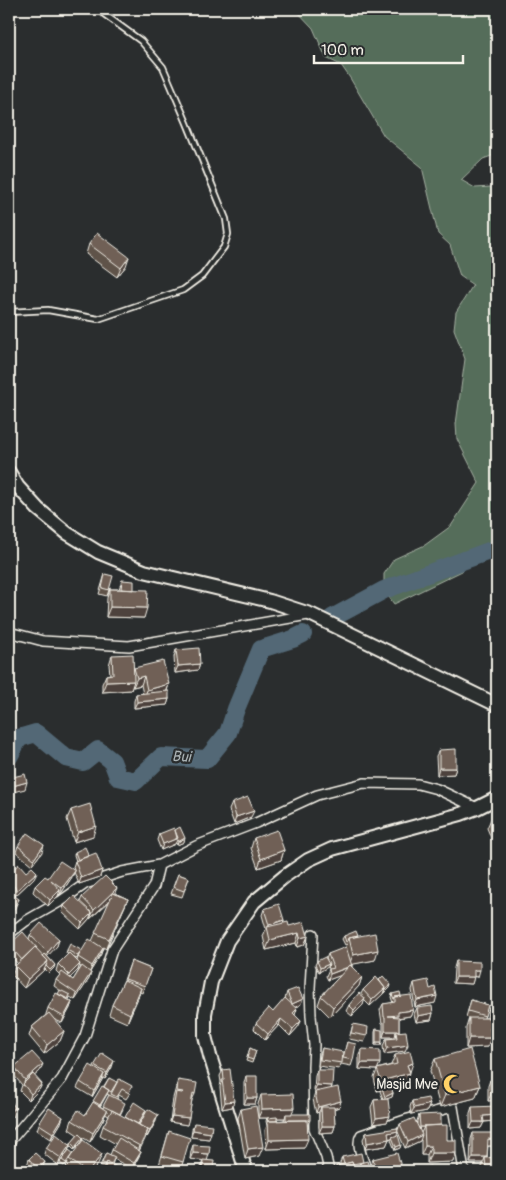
<svg xmlns="http://www.w3.org/2000/svg" width="506" height="1180" font-family="Pangolin,sans-serif">
  <rect width="100%" height="100%" fill="#2a2d2e"/>
  <filter id="ink" filterUnits="userSpaceOnUse"><feTurbulence type="fractalNoise" baseFrequency=".02" numOctaves="2"/><feDisplacementMap in="SourceGraphic" scale="10" xChannelSelector="R" yChannelSelector="G"/><feConvolveMatrix kernelMatrix="1 2 1 2 8 2 1 2 1" color-interpolation-filters="sRGB"/></filter>
  <g filter="url(#ink)">
    <!-- green -->
    <path fill="#556d5a" stroke="#a4afa1" d="M295 9H497V154L483 159 461 180 475 188 491 187 497 194V540L462 571 394 604 384 590V574L394 559 425 545 451 526 479 483 457 439 456 424 465 359 454 329 456 312 473 285 460 276 450 245 438 234 422 167 384 136 350 78 341 65 326 58 313 28Z"/>
    <g fill="none" stroke-linecap="round" stroke-linejoin="round">
      <!-- river -->
      <path stroke="#526876" stroke-width="18" d="M332 618 384 590 497 548
        M9 757 19 738 36 733 66 758 83 762 98 750 112 761 118 777 136 781 161 757 207 759 228 733 236 709 261 649 293 639 303 634"/>
      <defs>
        <path id="service" d="M9 312 48 310 98 319 183 290 202 276 224 247 228 234 226 219 187 123 163 67 141 41 97 9"/>
        <path id="minor" d="M9 632 43 641 129 646 308 615
          M9 934 26 921 61 901 85 884 122 872 159 865
          M313 934 310 988 311 1016 314 1045 313 1066 314 1128 326 1157 329 1171
          M9 1142 62 1079 85 1036 112 950 154 886 159 865 196 846 256 823 317 795 364 783 418 784 437 789 477 808
          M367 1171C364 1161 355 1145 361 1135L408 1119 453 1107 464 1171"/>
        <path id="secondary" d="M9 472 18 487 38 509 67 533 98 552 144 571 270 601 310 614 497 705
          M245 1171V1168L210 1056 205 1036V1014L211 982 227 941 254 902 285 876 308 860 332 849 461 814 477 808 497 798"/>
      </defs>
      <!-- service casing -->
      <use href="#service" stroke="#f4f1e8" stroke-width="8"/>
      <!-- minor casing -->
      <use href="#minor" stroke="#f4f1e8" stroke-width="12"/>
      <!-- secondary casing -->
      <use href="#secondary" stroke="#f4f1e8" stroke-width="16"/>
      <!-- service -->
      <use href="#service" stroke="#2a2d2e" stroke-width="4.5"/>
      <!-- minor -->
      <use href="#minor" stroke="#2a2d2e" stroke-width="9"/>
      <!-- secondary -->
      <use href="#secondary" stroke="#2a2d2e" stroke-width="12"/>
    </g>
    <!-- wall -->
    <path fill="#5f534a" stroke="#f4f1e8" fill-rule="evenodd" d="M89 244 126 266 117 277 86 254Z
      M105 574 109 590 107 596 99 594Z
      M122 580 134 590 144 618 106 617 107 598 110 589H119Z
      M176 650 200 664 198 670 175 673 174 657Z
      M112 655 134 670V668L169 684 167 691 169 699 167 705 134 708V701L136 694H143L141 685 133 687V685L131 690 102 692V684L106 675 110 674 109 665Z
      M439 750 456 768 454 774 437 775 436 756Z
      M232 803 251 817 234 824 229 810Z
      M71 810 93 836 74 842 67 819Z
      M497 816V844L494 845 487 828 491 819Z
      M175 830 184 842 177 845 176 843 175 844 161 850 157 840 159 834Z
      M254 838 284 850 281 860 258 868 251 848Z
      M18 846 42 852 32 865 16 852Z
      M75 852 89 856 102 870 100 877 79 884 74 872 72 877 60 895 59 894 58 896 48 906 33 892 35 886 48 878 74 870 73 867 75 861H76L74 855Z
      M26 872 34 878 15 896 9 889V873Z
      M178 874 189 878 182 897 171 894Z
      M115 893 128 899 124 908 106 949 103 947 101 954 90 972 91 973 89 979 75 1000 70 997 69 1000 72 1002 70 1008 62 1023 53 1019 64 1031 60 1041 44 1054 29 1036 32 1027 46 1015V1014L48 1008 61 991 54 986 56 980 60 975 56 971 58 964 68 954 66 953 67 950 80 953 77 959 72 957 77 961 78 957 92 941 110 901 90 919V918L80 929 62 912 64 906 80 902 82 897ZM79 966 81 967 73 980 70 978 78 970Z
      M264 909 284 920 283 923 308 936 304 945 297 947 296 943 266 950 263 936 266 929 262 915Z
      M30 935 59 939 57 946 47 956 55 965 54 968 49 973 45 969 44 970 24 988 12 975 15 966 18 964 9 954V945L29 939Z
      M344 936H358L375 960 352 964V967L362 977 359 986 330 1017 318 1005 321 996 341 975 328 980 326 976 329 969 328 966 319 972 315 965 317 961 326 959 328 954 347 949 346 947 347 944 345 945 342 939Z
      M131 961 151 969 142 993 140 992 127 1023 109 1015 112 1005 124 980Z
      M456 961 478 977 474 976 472 984 453 983 454 968Z
      M379 980 390 988 384 994 383 993 370 1006 364 1000 363 1005 352 1016 346 1011 349 1005 361 994 363 990Z
      M414 983 430 989 435 1003 415 1007 412 990Z
      M287 992 303 999 300 1005 295 1007 297 1009 295 1015 301 1021 298 1027 290 1036 279 1025 265 1040 254 1029 256 1023 273 1012 285 999Z
      M392 994 401 996 413 1010 410 1016 399 1018V1032L405 1051 384 1054 383 1046 386 1039 394 1038 395 1037H383V1023H382L380 1010 383 1004 393 1003 391 997Z
      M471 1000 488 1005 484 1018H487L488 1011 490 1005H497V1034L496 1037H491L487 1047 466 1048V1028L469 1018 466 1017Z
      M417 1008 433 1013 431 1020 416 1022 414 1014Z
      M353 1024 367 1036 364 1042 349 1039Z
      M376 1029 381 1045H375V1032Z
      M497 1035V1050L493 1049Z
      M347 1042 353 1060 351 1066 341 1064 339 1069 318 1066 320 1055 322 1048 343 1057Z
      M250 1048 256 1051 252 1063 246 1061Z
      M362 1049 380 1063 377 1069 391 1065 395 1055 410 1072 406 1082 391 1087 393 1093 392 1097 385 1099 387 1122 373 1124 371 1107 374 1100 383 1099 380 1091 381 1090 377 1091 374 1078 377 1070 359 1069V1055Z
      M435 1059 480 1086 475 1098 440 1107 430 1071Z
      M94 1066 112 1067 105 1079 103 1078 92 1097 77 1088 80 1082 94 1067Z
      M14 1067 40 1071 34 1076 42 1084 39 1090 29 1100 20 1091 22 1085 12 1073Z
      M223 1070 232 1107 222 1109 220 1087 221 1082 220 1076Z
      M317 1070 332 1086 331 1088 341 1101 339 1107 334 1109 335 1126 333 1132 319 1133V1112L316 1113 313 1099 315 1092H318L314 1091 315 1076Z
      M246 1076 257 1098 255 1104H244V1083Z
      M109 1078 130 1093 126 1099 119 1095 117 1099 123 1109 120 1115 125 1118 146 1110 144 1116 156 1121 147 1137 146 1136 139 1151 141 1152 138 1158 132 1169 114 1159 112 1165 125 1171H103L104 1168 100 1166 106 1153 110 1155 112 1150 116 1144 100 1135 103 1126 109 1116 105 1114 103 1120 90 1142 82 1137 83 1138 82 1142 74 1150 70 1146 68 1151 63 1158 73 1153 98 1164 93 1171H69L66 1168 68 1162 64 1166 60 1163 61 1160 58 1165 44 1154 46 1148 70 1145 78 1135 69 1129 72 1120 85 1115ZM107 1094 109 1095 103 1108 100 1106Z
      M178 1080 195 1094 192 1100 187 1125 170 1122 173 1098Z
      M490 1080H497V1100L488 1101V1086Z
      M261 1095 294 1108 291 1114 310 1120 307 1126 304 1148 266 1149 265 1130 267 1126 266 1121 267 1118H258V1104ZM277 1118H285L284 1120 277 1121Z
      M412 1101 430 1104 427 1111 411 1114 410 1107Z
      M472 1107 497 1121 484 1122 481 1128 470 1129V1113Z
      M241 1109 259 1156 245 1159 238 1118Z
      M419 1115 441 1125 447 1140 453 1162 427 1163V1155H421V1140L420 1141 405 1148 398 1132 396 1135 400 1148 395 1150 391 1140 392 1138 389 1139 386 1146 365 1149 363 1139 366 1133 398 1130 400 1124H417V1121Z
      M61 1123 51 1139 37 1130 39 1124Z
      M194 1123 209 1139 191 1137 192 1129Z
      M169 1131 183 1162 180 1171 159 1165Z
      M473 1133 495 1146H488L487 1158 497 1157V1171H482V1167L483 1163H470L471 1139Z
      M193 1145 207 1160 213 1171H200L203 1160 190 1159 191 1151Z
      M342 1157 363 1162 370 1171H357V1169L354 1170 355 1171H335L336 1166 340 1165V1163Z
      M29 1159 45 1162 42 1168 40 1171H32L27 1166Z
      M373 1159 401 1171H371L370 1168Z"/>
    <!-- shaded-wall -->
    <path fill="#4e433c" stroke="#f4f1e8" d="M129 257 126 266 117 277 121 268Z
      M110 607 147 608 144 618 106 617Z
      M200 664 198 670 175 673 178 666Z
      M144 676 141 685 133 687 137 678Z
      M134 681 131 690 102 692 106 682Z
      M169 684 166 693 144 699 147 690Z
      M169 699 167 705 134 708 137 702Z
      M439 768H456L454 774 437 775Z
      M27 782 25 789 9 793V787Z
      M254 811 251 817 234 824 236 817Z
      M96 826 93 836 74 842 78 832Z
      M497 837V844L494 845Z
      M178 838 175 844 161 850 163 844Z
      M185 838 184 842 177 845 178 842Z
      M44 845 42 852 32 865 34 859Z
      M284 850 281 860 258 868 261 859Z
      M14 853 11 860 9 863V859Z
      M102 870 100 877 79 884 81 878Z
      M75 871 72 877 60 895 62 888Z
      M37 872 34 878 15 896 17 890Z
      M117 888 113 897 90 919 94 910Z
      M60 890 58 896 48 906 50 900Z
      M19 899 15 908 9 918V913Z
      M128 899 124 908 106 949 109 939Z
      M92 913 89 919 80 929 82 923Z
      M284 920 282 926 267 929 269 925Z
      M299 933 296 943 266 950 270 940Z
      M308 936 304 945 297 947 300 938Z
      M59 939 57 946 46 958 48 952Z
      M103 948 101 954 90 972 92 966Z
      M378 950 375 960 349 965 353 955Z
      M48 961 44 970 24 988 28 979Z
      M80 964 78 970 67 981 69 975Z
      M329 964 328 967 319 972 320 968Z
      M352 966 350 972 328 980 330 974Z
      M474 970H480L478 977 472 976Z
      M91 973 89 979 75 1000 77 994Z
      M362 977 359 986 330 1017 333 1007Z
      M456 977H474L472 984 453 983Z
      M391 985 390 988 384 994 385 990Z
      M141 988 138 998 127 1023 130 1014Z
      M385 988 383 994 370 1006 372 1000Z
      M437 996 435 1003 415 1007 417 1000Z
      M365 998 363 1005 352 1016 354 1010Z
      M303 999 300 1005 289 1010 292 1004Z
      M72 1002 70 1008 62 1023 64 1017Z
      M413 1010 410 1016 397 1018 386 1023 398 1012Z
      M433 1013 431 1020 416 1022 418 1016Z
      M281 1019 279 1025 265 1040 268 1034Z
      M301 1021 298 1027 290 1036 293 1029Z
      M490 1028H497V1034L496 1037H487Z
      M64 1031 60 1041 44 1054 47 1045Z
      M385 1031H399L397 1037 396 1032 395 1037H383Z
      M469 1038H491L487 1047 466 1048Z
      M376 1042H382L381 1045H375Z
      M408 1045 405 1051 384 1054 387 1048Z
      M114 1061 112 1067 105 1079 107 1073Z
      M361 1063H380L377 1070 359 1069Z
      M413 1063 410 1072 407 1065Z
      M43 1064 40 1071 23 1086 25 1080Z
      M410 1073 406 1082 382 1089V1088L381 1090 377 1091 381 1081Z
      M104 1074 102 1080 92 1097 94 1091Z
      M42 1084 39 1090 29 1100 31 1094Z
      M317 1085 332 1086 330 1092 314 1091Z
      M480 1086 475 1098 440 1107 445 1095Z
      M109 1090 106 1096 97 1112 100 1105Z
      M393 1093 392 1097 384 1100 385 1097Z
      M491 1094H497V1100L488 1101Z
      M247 1098H257L255 1104H244Z
      M234 1101 232 1107 222 1109 225 1102Z
      M341 1101 339 1107 321 1112V1107L319 1112 316 1113 318 1107Z
      M430 1104 427 1111 411 1114 414 1108Z
      M15 1108 12 1118 9 1119V1112Z
      M294 1108 290 1118 286 1114 285 1118H258L262 1109Z
      M146 1110 144 1116 135 1130 138 1124Z
      M107 1111 103 1120 90 1142 93 1133Z
      M158 1115 156 1121 147 1137Z
      M497 1115V1121L481 1122 483 1116Z
      M172 1116 189 1118 187 1125 170 1122Z
      M390 1116 387 1122 373 1124 376 1118Z
      M63 1117 61 1123 51 1139 53 1133Z
      M473 1122H484L481 1128 470 1129Z
      M322 1126H335L333 1132 319 1133Z
      M420 1127H424L421 1133H418Z
      M148 1130 145 1139 137 1155 140 1146Z
      M193 1130 211 1133 209 1139 191 1137Z
      M398 1131 396 1138 392 1137V1138L385 1139 388 1133Z
      M422 1135 420 1141 405 1148 408 1142Z
      M83 1138 82 1142 74 1150 75 1147Z
      M308 1139 304 1148 266 1149 269 1140Z
      M389 1139 386 1146 365 1149 367 1143Z
      M488 1139 497 1140 495 1146H485Z
      M70 1145 68 1151 58 1165 61 1158Z
      M401 1145 400 1148 395 1150 396 1147Z
      M425 1146H431L427 1155H421Z
      M263 1147 259 1156 245 1159 248 1149Z
      M141 1152 138 1158 132 1169 134 1163Z
      M193 1153 209 1154 207 1161 190 1159Z
      M431 1153H456L453 1162 427 1163Z
      M102 1154 98 1164 93 1171H89Z
      M473 1157H487L485 1158 483 1163H470Z
      M45 1162 42 1168 40 1171H37L38 1169Z
      M363 1162 360 1163 357 1169 346 1171 344 1166Z
      M486 1168H497L495 1171H485Z"/>
    <!-- building -->
    <path fill="#6f6056" stroke="#f4f1e8" d="M97 233 129 257 121 268 89 244Z
      M105 574 113 576 109 590 102 588Z
      M122 580 134 581V590L121 589Z
      M110 589 148 590 147 608 110 607Z
      M199 648 200 664 178 666 176 650Z
      M133 654 134 681 106 682V675L113 674 112 655Z
      M163 661 169 684 147 690 144 676 137 678 134 668Z
      M169 691V699L137 702 136 694Z
      M456 749V768H439V750Z
      M25 774 27 782 9 787V778Z
      M248 797 254 811 236 817 232 803Z
      M90 804 96 826 78 832 71 810Z
      M497 816V835L491 819Z
      M180 827 185 838 178 842 175 830Z
      M174 828 178 838 163 844 159 834Z
      M277 830 284 850 261 859 254 838Z
      M27 833 44 845 34 859 18 846Z
      M85 847 89 856 78 860 75 852Z
      M9 849 14 853 9 859Z
      M96 853 102 870 81 878 75 861Z
      M60 861 75 871 62 888 51 880 60 890 50 900 35 886 45 876 48 878Z
      M19 864 26 872 32 867 37 872 17 890 9 880V873Z
      M178 874 189 878 184 891 173 887Z
      M105 876 117 888 94 910 82 897Z
      M9 892 19 899 9 913Z
      M113 893 128 899 109 939 95 933Z
      M74 896 92 913 82 923 64 906Z
      M279 904 284 920 269 925 264 909Z
      M288 922 289 926 304 922 308 936 300 938 299 933 270 940 267 927Z
      M41 923 59 939 48 952 30 935Z
      M356 931 358 936 349 938 348 941 346 942 344 936Z
      M23 932 37 948H36L35 947 22 960 9 945Z
      M375 933 378 950 353 955 349 938Z
      M89 939 103 948 92 966 78 957Z
      M70 944 81 950 78 956 67 950Z
      M35 947 48 961 28 979 15 966Z
      M346 947 352 966 350 965 348 967 330 974 329 969 333 968 328 954Z
      M69 953 80 964 69 975 58 964Z
      M45 954 55 965 50 970 46 966 48 961 43 956Z
      M325 957 329 964 320 968 317 961Z
      M131 961 151 969 145 986 125 979Z
      M456 961 480 962V970H474V977H456Z
      M350 965 362 977 333 1007 321 996Z
      M82 966 91 973 77 994 56 980 62 972 73 980Z
      M383 976 391 985 385 990H384L385 988 379 980Z
      M376 977 385 988 372 1000 363 990Z
      M124 980 141 988 130 1014 112 1005Z
      M428 980 430 989 435 987 437 996 417 1000 414 983Z
      M298 988 303 999 292 1004 287 992Z
      M60 990 70 995 68 999 58 994Z
      M400 992 401 996 395 997 394 999 392 994Z
      M56 993 72 1002 64 1017 48 1008Z
      M359 993 365 998 354 1010 349 1005Z
      M411 995 413 1010 398 1012V1015L388 1016 399 1017V1031H385V1017H384L383 1004 395 1002V997Z
      M285 998 297 1009 293 1013 301 1021 293 1029 281 1019 268 1034 256 1023 269 1008 273 1012Z
      M471 1000 488 1005 485 1016 468 1011Z
      M490 1005H497V1018H489Z
      M432 1006 433 1013 418 1016 417 1008Z
      M49 1013 64 1031 47 1045 32 1027Z
      M469 1018H497V1028H490L491 1038H469Z
      M353 1024 368 1027 367 1036 351 1033Z
      M376 1029 382 1030V1042H376Z
      M406 1031 408 1045 387 1048 386 1039 397 1038 396 1032Z
      M497 1036V1043L495 1042Z
      M347 1042 356 1044 353 1060 343 1058Z
      M250 1048 256 1051 253 1060 247 1058Z
      M322 1048 343 1052 342 1063 320 1060Z
      M362 1049 380 1050V1063H361Z
      M470 1049 480 1086 445 1095 435 1059Z
      M410 1051 413 1063 407 1065 410 1073 381 1081 377 1069 397 1064 395 1055Z
      M32 1052 43 1064 25 1080 14 1067Z
      M102 1053 114 1061 107 1073 94 1066Z
      M90 1065 104 1074 94 1091 80 1082Z
      M230 1069 234 1101 225 1102 222 1080H224L223 1070Z
      M317 1070H333L332 1086 317 1085Z
      M33 1074 42 1084 31 1094 23 1084Z
      M246 1076H257V1098H247Z
      M109 1078 117 1082 111 1092 104 1087Z
      M119 1079 132 1086 129 1093 122 1089 117 1097 111 1094Z
      M178 1080 197 1083 195 1094 193 1093 189 1118 172 1116 176 1092 182 1093 183 1092 177 1091Z
      M490 1080H497V1094H491Z
      M390 1085 393 1093 385 1097 382 1088Z
      M102 1086 109 1090 100 1105 93 1101Z
      M338 1087 341 1101 318 1107 315 1092Z
      M293 1094 294 1108 262 1109 261 1095Z
      M109 1095 125 1103 120 1114 103 1106Z
      M9 1097 15 1108 9 1112Z
      M428 1098 430 1104 414 1108 412 1101Z
      M388 1099 390 1116 376 1118 374 1100Z
      M93 1102 107 1111 93 1133 72 1120 78 1110 85 1115Z
      M134 1102 146 1110 138 1124 125 1117Z
      M256 1106 263 1147 248 1149 241 1109Z
      M497 1106V1115L483 1116 484 1122H473L472 1107Z
      M321 1107H334L335 1126H322Z
      M49 1108 63 1117 53 1133 39 1124Z
      M148 1109 158 1115 150 1131 139 1125Z
      M112 1110 148 1130 140 1146 103 1126Z
      M286 1114H310V1120H286Z
      M441 1114V1125L424 1126V1127H420L419 1115Z
      M277 1117V1121H268V1122L267 1118Z
      M414 1118 422 1135 408 1142 400 1124Z
      M307 1120 308 1139 269 1140 268 1121Z
      M194 1123 212 1125 211 1133 193 1130Z
      M447 1125V1140H456V1153H431V1146H425L424 1126Z
      M397 1128 398 1131 388 1133 389 1139 367 1143 366 1133Z
      M169 1131 190 1138 183 1162 162 1156Z
      M473 1133H497V1140L488 1139 487 1157H473Z
      M56 1134 70 1145 61 1158 46 1148Z
      M79 1134 83 1138 75 1147 71 1143Z
      M398 1135 401 1145 396 1147 392 1137Z
      M119 1138 141 1152 134 1163 112 1150Z
      M83 1140 102 1154 89 1171H85L69 1159Z
      M193 1145 210 1146 209 1154 193 1153Z
      M69 1150 73 1153 66 1163 62 1160Z
      M35 1153 45 1162 38 1169 29 1159Z
      M106 1153 115 1157 111 1165 107 1162 106 1164 102 1163Z
      M361 1153 363 1162 353 1164 352 1162 344 1164 342 1157Z
      M397 1153 402 1170 399 1171H376L373 1159Z
      M497 1157V1171V1168H486L485 1158Z
      M203 1160 214 1161 213 1171H202Z
      M367 1161 370 1171H357L362 1170 360 1163Z
      M107 1162 125 1171H108L104 1169Z
      M352 1162 355 1171H338L336 1166Z
      M430 1166 432 1171H420Z"/>
  </g>
  <!-- icons -->
  <defs>
    <symbol id="mosque-bare" viewBox="-9 -9 18 18"><path d="M3.5-4.9A6 6 0 1 0 3.5 4.9A5 5 0 1 1 3.5-4.9Z" fill="#ffd166" stroke="#2a2d2e" stroke-width="2.5" paint-order="stroke"/></symbol>
  </defs>
  <g fill-rule="evenodd">
    <use href="#mosque-bare" x="439" y="1070" width="28" height="28"/>
  </g>
  <g text-anchor="middle" dominant-baseline="central" stroke-width="4.5" stroke-linejoin="round" paint-order="stroke">
    <!-- poi labels -->
    <g font-size="14" fill="#f4f1e8" stroke="#2a2d2e" text-anchor="end">
      <text x="438" y="1084">Masjid Mve</text>
    </g>
    <!-- water labels -->
    <g font-size="15" font-style="italic" fill="#abb3b5" stroke="#2a2d2e">
      <text transform="translate(181 757) rotate(3)">Bui</text>
    </g>
  </g>
  <!-- margin -->
  <rect width="506" height="1180" fill="none" stroke="#2a2d2e" stroke-width="30"/>
  <rect x="15" y="15" width="476" height="1150" fill="none" stroke="#f4f1e8" stroke-width="2" filter="url(#ink)"/>
  <!-- scale -->
  <path d="M314 55v8h149v-8" fill="none" stroke="#f4f1e8" stroke-width="2.5"/>
  <text x="321" y="55" font-size="15" fill="#f4f1e8" stroke="#2a2d2e" stroke-width="4" paint-order="stroke">100 m</text>
</svg>
